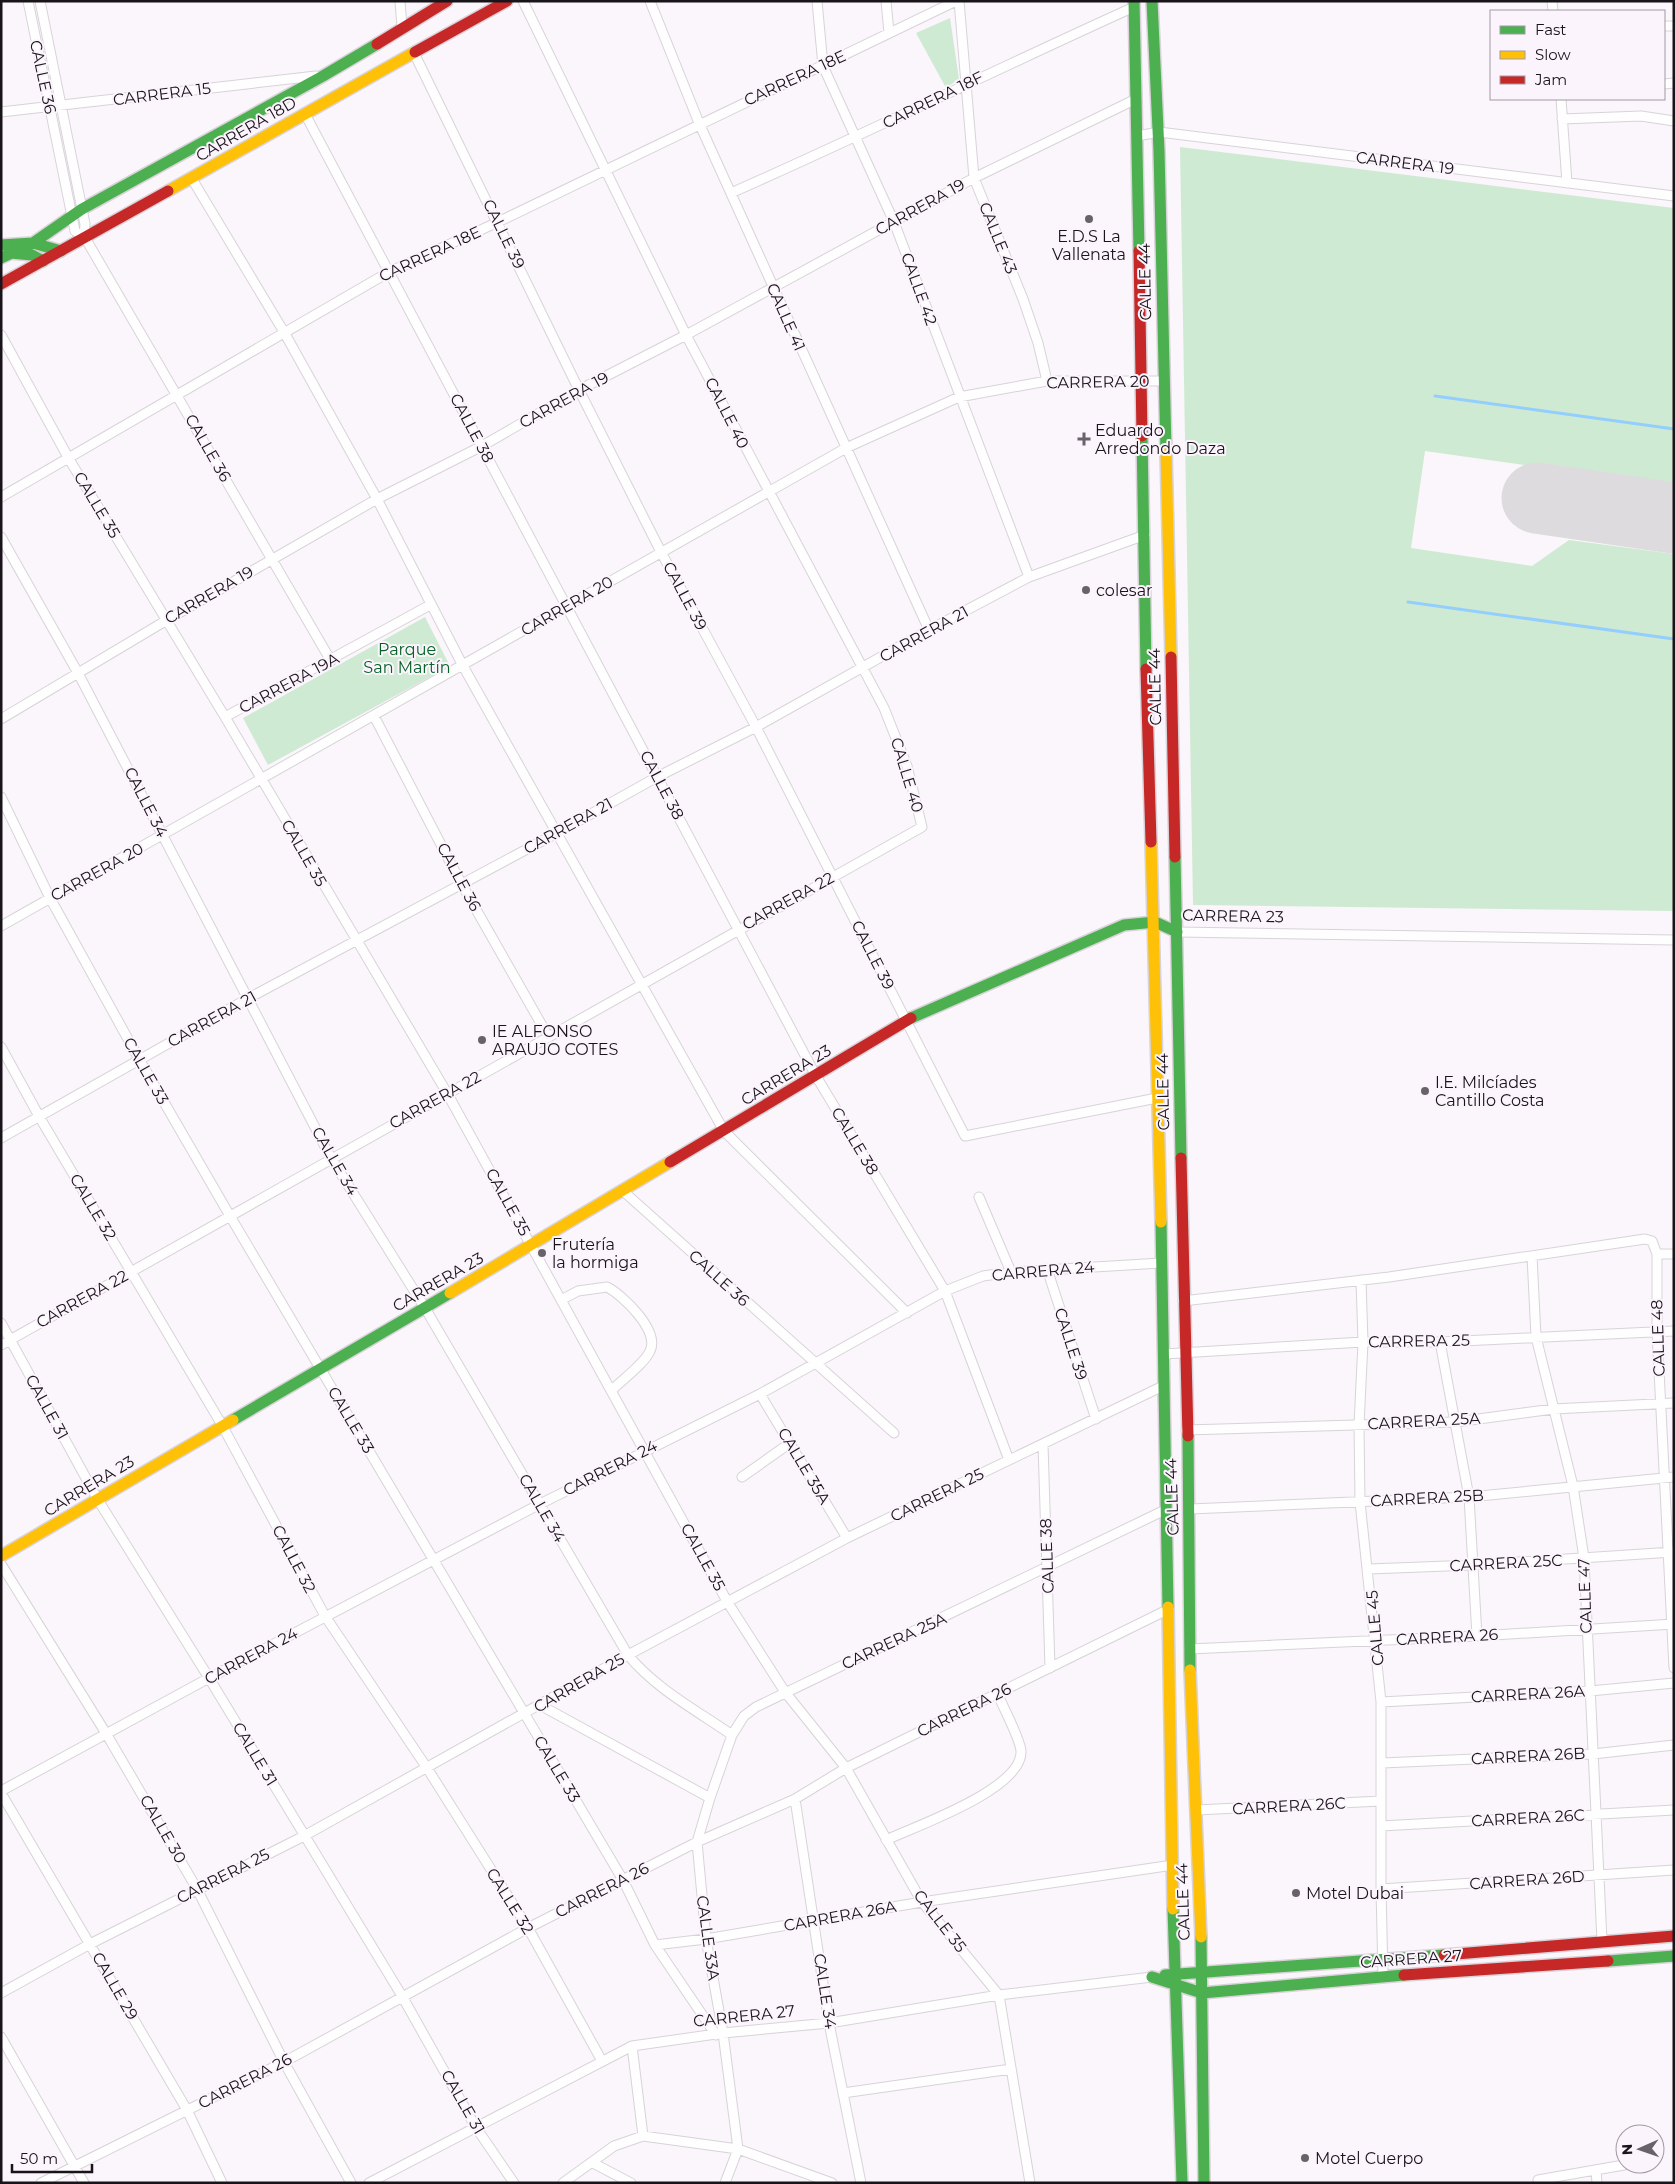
<svg xmlns="http://www.w3.org/2000/svg" width="1675" height="2184" font-family="Montserrat,sans-serif">
  <rect width="100%" height="100%" fill="#fbf6fb"/>
  <!-- green -->
  <path fill="#cfead3" d="M950 18 959 79 946 88 916 33Z
    M1180 147 1674 208V486L1425 451 1411 548 1532 566 1569 540 1674 554V911L1193 905Z
    M425 617 450 666 268 765 243 718Z"/>
  <g fill="none" stroke-linecap="round" stroke-linejoin="round">
    <!-- stream -->
    <path stroke="#94cefd" stroke-width="3" d="M1435 396 1674 429
      M1408 602 1674 639"/>
    <!-- runway -->
    <path stroke="#dedbde" stroke-width="71" d="M1537 498 1674 518"/>
    <defs>
      <path id="street" d="M28 1 75 231 84 236 331 661
        M40 1 85 224 84 236
        M400 1 402 27
        M650 1 699 123 929 630
        M817 1 823 66 894 222 1029 577
        M886 1 889 33
        M959 1 974 178 1023 299 1038 343 1047 381
        M1552 1 1553 11
        M1664 26H1674
        M414 53 579 390 661 552 756 727 965 1136 1157 1098
        M1664 84 1674 83
        M1561 99 1567 183
        M1 112 316 76
        M305 114 816 1076 945 1291 1009 1460
        M1562 119 1641 116 1674 121
        M1137 136 1159 132 1674 196
        M192 179 284 332 377 499 463 666 724 1131 907 1313
        M731 193C867 133 999 68 1134 7
        M1 335 69 459 225 717 447 1093 728 1603 785 1692 846 1768 922 1902 999 1995 1030 2183
        M1 497 389 272 498 222 956 1
        M1 537 78 673 331 1158 425 1308 628 1655C656 1689 696 1710 732 1735
        M374 716 461 883 548 1036
        M225 717 430 605
        M1 719 167 620 377 499 482 446 579 390 686 335 974 178 1136 99
        M1 797 50 898 139 1059 230 1216 623 1880 655 1945 716 2035
        M1 926 846 448 959 397 1047 381H1163
        M1177 932 1674 940
        M1 1047 40 1118 222 1425 325 1616 427 1768 528 1928 602 2061
        M1 1138 247 999 557 833 657 777 756 727 929 630 1029 577 1145 535
        M623 1191 894 1433
        M979 1197 1011 1272
        M1657 1254H1674
        M1532 1256 1536 1337 1573 1486 1584 1558 1602 1941
        M1047 1269 1096 1419
        M1361 1280 1363 1342 1359 1425 1360 1502 1381 1702V1889L1383 1976
        M561 1300 578 1291 607 1287C623 1295 660 1331 650 1351 645 1363 622 1380 612 1390
        M1183 1301 1389 1277 1645 1239 1652 1241 1657 1254V1331L1674 1668
        M1 1323 98 1500 209 1678 402 1996 475 2126 514 2183
        M1440 1342 1469 1497 1477 1636
        M1 1345 922 827 907 766 884 708 686 335 523 1
        M1164 1354 1363 1342H1440L1674 1331
        M760 1394 847 1538
        M1186 1430 1456 1422 1553 1409 1674 1403
        M1043 1444 1050 1668
        M742 1477 790 1443
        M1190 1509 1469 1497 1674 1477
        M1 1564 107 1735 197 1889 284 2062 351 2183
        M1369 1569 1473 1565 1673 1552
        M1189 1649 1477 1636 1674 1624
        M1381 1702 1590 1691 1674 1683
        M540 1705 710 1798
        M1382 1763 1593 1754 1674 1745
        M1 1791 209 1678 540 1504 760 1394 945 1291 983 1276 1011 1272 1161 1263
        M1 1793 187 2110 222 2183
        M795 1799 829 2023 861 2183
        M1197 1810 1381 1801
        M1381 1826 1674 1810
        M886 1840C916 1826 1023 1789 1021 1751 1020 1738 1003 1708 998 1694
        M1381 1889 1674 1870
        M655 1945 706 1939 922 1902 1173 1865
        M1 1993 90 1944 304 1836 628 1655 847 1538 1163 1386
        M1 2037 84 2183
        M632 2046 643 2136
        M843 2093 1011 2069
        M593 2163 631 2183
        M1596 2170 1597 2183
        M41 2183 284 2062 528 1928 697 1842 795 1799 846 1768 1169 1609
        M369 2183 632 2046 723 2033 829 2023 999 1995 1152 1977
        M563 2183 614 2146 643 2136 738 2149 832 2183
        M725 2183 738 2149 723 2033 706 1939 697 1842 710 1798 732 1735 744 1716 756 1707 1167 1509
        M1539 2183 1538 2180 1624 2165"/>
      <path id="fast" d="M1134 1 1139 251
        M1152 1 1159 151 1166 451
        M1 245 33 243 61 251
        M11 253 32 255 43 261
        M1 258 33 243 82 209 323 76 377 44
        M1142 436 1146 669
        M1175 857 1181 1158
        M911 1018 1124 925 1155 922 1177 932
        M1161 1222 1168 1607
        M233 1420 450 1293
        M1188 1436 1190 1670
        M1173 1909 1182 2183
        M1201 1937 1204 2183
        M1608 1961 1674 1956
        M1165 1975 1444 1955
        M1152 1977 1202 1993 1404 1975"/>
      <path id="slow" d="M168 191 415 52
        M1166 451 1171 657
        M1151 842 1161 1222
        M450 1293 670 1162
        M1 1556 233 1420
        M1168 1607 1173 1909
        M1190 1670 1201 1937"/>
      <path id="jam" d="M377 44 447 1
        M415 52 507 1
        M1139 251 1142 436
        M1 284 168 191
        M1171 657 1175 857
        M1146 669 1151 842
        M1181 1158 1188 1436
        M670 1162 911 1018
        M1444 1955 1674 1936
        M1404 1975 1608 1961"/>
    </defs>
    <!-- street casing -->
    <use href="#street" stroke="#d8d3d8" stroke-width="11"/>
    <!-- fast casing -->
    <use href="#fast" stroke="#d8d3d8" stroke-width="14"/>
    <!-- slow casing -->
    <use href="#slow" stroke="#d8d3d8" stroke-width="14"/>
    <!-- jam casing -->
    <use href="#jam" stroke="#d8d3d8" stroke-width="14"/>
    <!-- street -->
    <use href="#street" stroke="#fefefe" stroke-width="9"/>
    <!-- fast -->
    <use href="#fast" stroke="#4caf50" stroke-width="11"/>
    <!-- slow -->
    <use href="#slow" stroke="#ffc107" stroke-width="11"/>
    <!-- jam -->
    <use href="#jam" stroke="#c62828" stroke-width="11"/>
  </g>
  <!-- markers -->
  <g fill="#686269" stroke="#fcf4fd" stroke-width="2">
    <circle cx="1089" cy="219" r="5"/>
    <path d="M1081.5 431.5h5v5h5v5h-5v5h-5v-5h-5v-5h5z"/>
    <circle cx="1086" cy="590" r="5"/>
    <circle cx="482" cy="1040" r="5"/>
    <circle cx="1425" cy="1091" r="5"/>
    <circle cx="542" cy="1253" r="5"/>
    <circle cx="1296" cy="1893" r="5"/>
    <circle cx="1305" cy="2158" r="5"/>
  </g>
  <g text-anchor="middle" dominant-baseline="central" stroke-width="4" stroke-linejoin="round" paint-order="stroke">
    <!-- street labels -->
    <g font-size="16" fill="#19131a" stroke="#fcf4fd">
      <text transform="translate(43 77) rotate(78)">CALLE 36</text>
      <text transform="translate(795 78) rotate(-25)">CARRERA 18E</text>
      <text transform="translate(162 94) rotate(-7)">CARRERA 15</text>
      <text transform="translate(933 100) rotate(-26)">CARRERA 18F</text>
      <text transform="translate(246 129) rotate(-30)">CARRERA 18D</text>
      <text transform="translate(1405 163) rotate(7)">CARRERA 19</text>
      <text transform="translate(920 207) rotate(-29)">CARRERA 19</text>
      <text transform="translate(504 234) rotate(64)">CALLE 39</text>
      <text transform="translate(998 238) rotate(68)">CALLE 43</text>
      <text transform="translate(430 254) rotate(-25)">CARRERA 18E</text>
      <text transform="translate(1145 282) rotate(-91)">CALLE 44</text>
      <text transform="translate(919 289) rotate(70)">CALLE 42</text>
      <text transform="translate(786 317) rotate(66)">CALLE 41</text>
      <text transform="translate(1098 382) rotate(-1)">CARRERA 20</text>
      <text transform="translate(564 400) rotate(-29)">CARRERA 19</text>
      <text transform="translate(727 413) rotate(63)">CALLE 40</text>
      <text transform="translate(472 428) rotate(62)">CALLE 38</text>
      <text transform="translate(208 448) rotate(60)">CALLE 36</text>
      <text transform="translate(97 505) rotate(59)">CALLE 35</text>
      <text transform="translate(209 595) rotate(-30)">CARRERA 19</text>
      <text transform="translate(685 596) rotate(62)">CALLE 39</text>
      <text transform="translate(567 606) rotate(-30)">CARRERA 20</text>
      <text transform="translate(924 634) rotate(-29)">CARRERA 21</text>
      <text transform="translate(289 683) rotate(-28)">CARRERA 19A</text>
      <text transform="translate(1155 687) rotate(-91)">CALLE 44</text>
      <text transform="translate(907 775) rotate(73)">CALLE 40</text>
      <text transform="translate(662 785) rotate(62)">CALLE 38</text>
      <text transform="translate(146 802) rotate(63)">CALLE 34</text>
      <text transform="translate(568 826) rotate(-29)">CARRERA 21</text>
      <text transform="translate(304 853) rotate(60)">CALLE 35</text>
      <text transform="translate(97 872) rotate(-29)">CARRERA 20</text>
      <text transform="translate(459 877) rotate(62)">CALLE 36</text>
      <text transform="translate(788 901) rotate(-29)">CARRERA 22</text>
      <text transform="translate(1233 916) rotate(1)">CARRERA 23</text>
      <text transform="translate(873 955) rotate(63)">CALLE 39</text>
      <text transform="translate(212 1019) rotate(-29)">CARRERA 21</text>
      <text transform="translate(146 1071) rotate(60)">CALLE 33</text>
      <text transform="translate(786 1075) rotate(-31)">CARRERA 23</text>
      <text transform="translate(1163 1092) rotate(-91)">CALLE 44</text>
      <text transform="translate(435 1100) rotate(-29)">CARRERA 22</text>
      <text transform="translate(855 1141) rotate(59)">CALLE 38</text>
      <text transform="translate(335 1161) rotate(60)">CALLE 34</text>
      <text transform="translate(508 1202) rotate(61)">CALLE 35</text>
      <text transform="translate(93 1207) rotate(59)">CALLE 32</text>
      <text transform="translate(1043 1271) rotate(-5)">CARRERA 24</text>
      <text transform="translate(719 1278) rotate(42)">CALLE 36</text>
      <text transform="translate(438 1282) rotate(-30)">CARRERA 23</text>
      <text transform="translate(82 1299) rotate(-29)">CARRERA 22</text>
      <text transform="translate(1658 1338) rotate(-92)">CALLE 48</text>
      <text transform="translate(1419 1341) rotate(-1)">CARRERA 25</text>
      <text transform="translate(1071 1344) rotate(72)">CALLE 39</text>
      <text transform="translate(47 1407) rotate(61)">CALLE 31</text>
      <text transform="translate(351 1420) rotate(59)">CALLE 33</text>
      <text transform="translate(1424 1421) rotate(-3)">CARRERA 25A</text>
      <text transform="translate(804 1466) rotate(59)">CALLE 35A</text>
      <text transform="translate(610 1468) rotate(-27)">CARRERA 24</text>
      <text transform="translate(89 1486) rotate(-31)">CARRERA 23</text>
      <text transform="translate(937 1495) rotate(-26)">CARRERA 25</text>
      <text transform="translate(1172 1497) rotate(-92)">CALLE 44</text>
      <text transform="translate(1427 1498) rotate(-3)">CARRERA 25B</text>
      <text transform="translate(542 1508) rotate(60)">CALLE 34</text>
      <text transform="translate(1047 1556) rotate(-92)">CALLE 38</text>
      <text transform="translate(703 1557) rotate(61)">CALLE 35</text>
      <text transform="translate(294 1559) rotate(62)">CALLE 32</text>
      <text transform="translate(1506 1563) rotate(-3)">CARRERA 25C</text>
      <text transform="translate(1585 1596) rotate(-92)">CALLE 47</text>
      <text transform="translate(1375 1628) rotate(-95)">CALLE 45</text>
      <text transform="translate(1447 1637) rotate(-3)">CARRERA 26</text>
      <text transform="translate(894 1641) rotate(-25)">CARRERA 25A</text>
      <text transform="translate(251 1656) rotate(-28)">CARRERA 24</text>
      <text transform="translate(579 1683) rotate(-30)">CARRERA 25</text>
      <text transform="translate(1528 1694) rotate(-3)">CARRERA 26A</text>
      <text transform="translate(964 1710) rotate(-26)">CARRERA 26</text>
      <text transform="translate(255 1754) rotate(59)">CALLE 31</text>
      <text transform="translate(1528 1756) rotate(-3)">CARRERA 26B</text>
      <text transform="translate(557 1769) rotate(59)">CALLE 33</text>
      <text transform="translate(1289 1806) rotate(-3)">CARRERA 26C</text>
      <text transform="translate(1528 1818) rotate(-3)">CARRERA 26C</text>
      <text transform="translate(163 1829) rotate(60)">CALLE 30</text>
      <text transform="translate(223 1876) rotate(-27)">CARRERA 25</text>
      <text transform="translate(1527 1880) rotate(-4)">CARRERA 26D</text>
      <text transform="translate(602 1890) rotate(-27)">CARRERA 26</text>
      <text transform="translate(510 1901) rotate(58)">CALLE 32</text>
      <text transform="translate(1183 1902) rotate(-92)">CALLE 44</text>
      <text transform="translate(840 1916) rotate(-10)">CARRERA 26A</text>
      <text transform="translate(940 1921) rotate(52)">CALLE 35</text>
      <text transform="translate(708 1938) rotate(82)">CALLE 33A</text>
      <text transform="translate(1411 1959) rotate(-4)">CARRERA 27</text>
      <text transform="translate(115 1986) rotate(60)">CALLE 29</text>
      <text transform="translate(825 1991) rotate(81)">CALLE 34</text>
      <text transform="translate(744 2016) rotate(-6)">CARRERA 27</text>
      <text transform="translate(245 2081) rotate(-27)">CARRERA 26</text>
      <text transform="translate(463 2102) rotate(60)">CALLE 31</text>
    </g>
    <!-- poi labels -->
    <g font-size="16" fill="#19131a" stroke="#fcf4fd" text-anchor="start">
      <text x="1089" y="236" text-anchor="middle">E.D.S La<tspan x="1089" dy="18">Vallenata</tspan></text>
      <text x="1095" y="430">Eduardo<tspan x="1095" dy="18">Arredondo Daza</tspan></text>
      <text x="1096" y="590">colesar</text>
      <text x="492" y="1031">IE ALFONSO<tspan x="492" dy="18">ARAUJO COTES</tspan></text>
      <text x="1435" y="1082">I.E. Milcíades<tspan x="1435" dy="18">Cantillo Costa</tspan></text>
      <text x="552" y="1244">Frutería<tspan x="552" dy="18">la hormiga</tspan></text>
      <text x="1306" y="1893">Motel Dubai</text>
      <text x="1315" y="2158">Motel Cuerpo</text>
    </g>
    <!-- park labels -->
    <g font-size="16" fill="#046325" stroke="#fcf4fd">
      <text x="407" y="649">Parque<tspan x="407" dy="18">San Martín</tspan></text>
    </g>
  </g>
  <!-- border -->
  <rect width="1675" height="2184" fill="none" stroke="#19131a" stroke-width="5"/>
  <!-- legend -->
  <rect x="1490" y="10" width="175" height="90" fill="#fcf4fd" stroke="#a19aa2"/>
  <rect x="1500" y="26" width="25" height="8" fill="#4caf50" stroke="#a19aa2"/>
  <text x="1535" y="35" font-size="15" fill="#19131a">Fast</text>
  <rect x="1500" y="51" width="25" height="8" fill="#ffc107" stroke="#a19aa2"/>
  <text x="1535" y="60" font-size="15" fill="#19131a">Slow</text>
  <rect x="1500" y="76" width="25" height="8" fill="#c62828" stroke="#a19aa2"/>
  <text x="1535" y="85" font-size="15" fill="#19131a">Jam</text>
  <!-- north arrow -->
  <g transform="translate(1640 2149) rotate(268)"><circle r="24" fill="#fcf4fd" stroke="#a19aa2"/>
  <path d="M0-4L9 19L0 12L-9 19Z" fill="#686269"/>
  <text y="-8" font-size="14" font-weight="bold" text-anchor="middle" fill="#19131a">N</text>
  </g>
  <!-- scale -->
  <path d="M12 2164v8h80v-8" fill="none" stroke="#19131a" stroke-width="2.5"/>
  <text x="20" y="2164" font-size="15" fill="#19131a" stroke="#fcf4fd" stroke-width="4" paint-order="stroke">50 m</text>
</svg>
